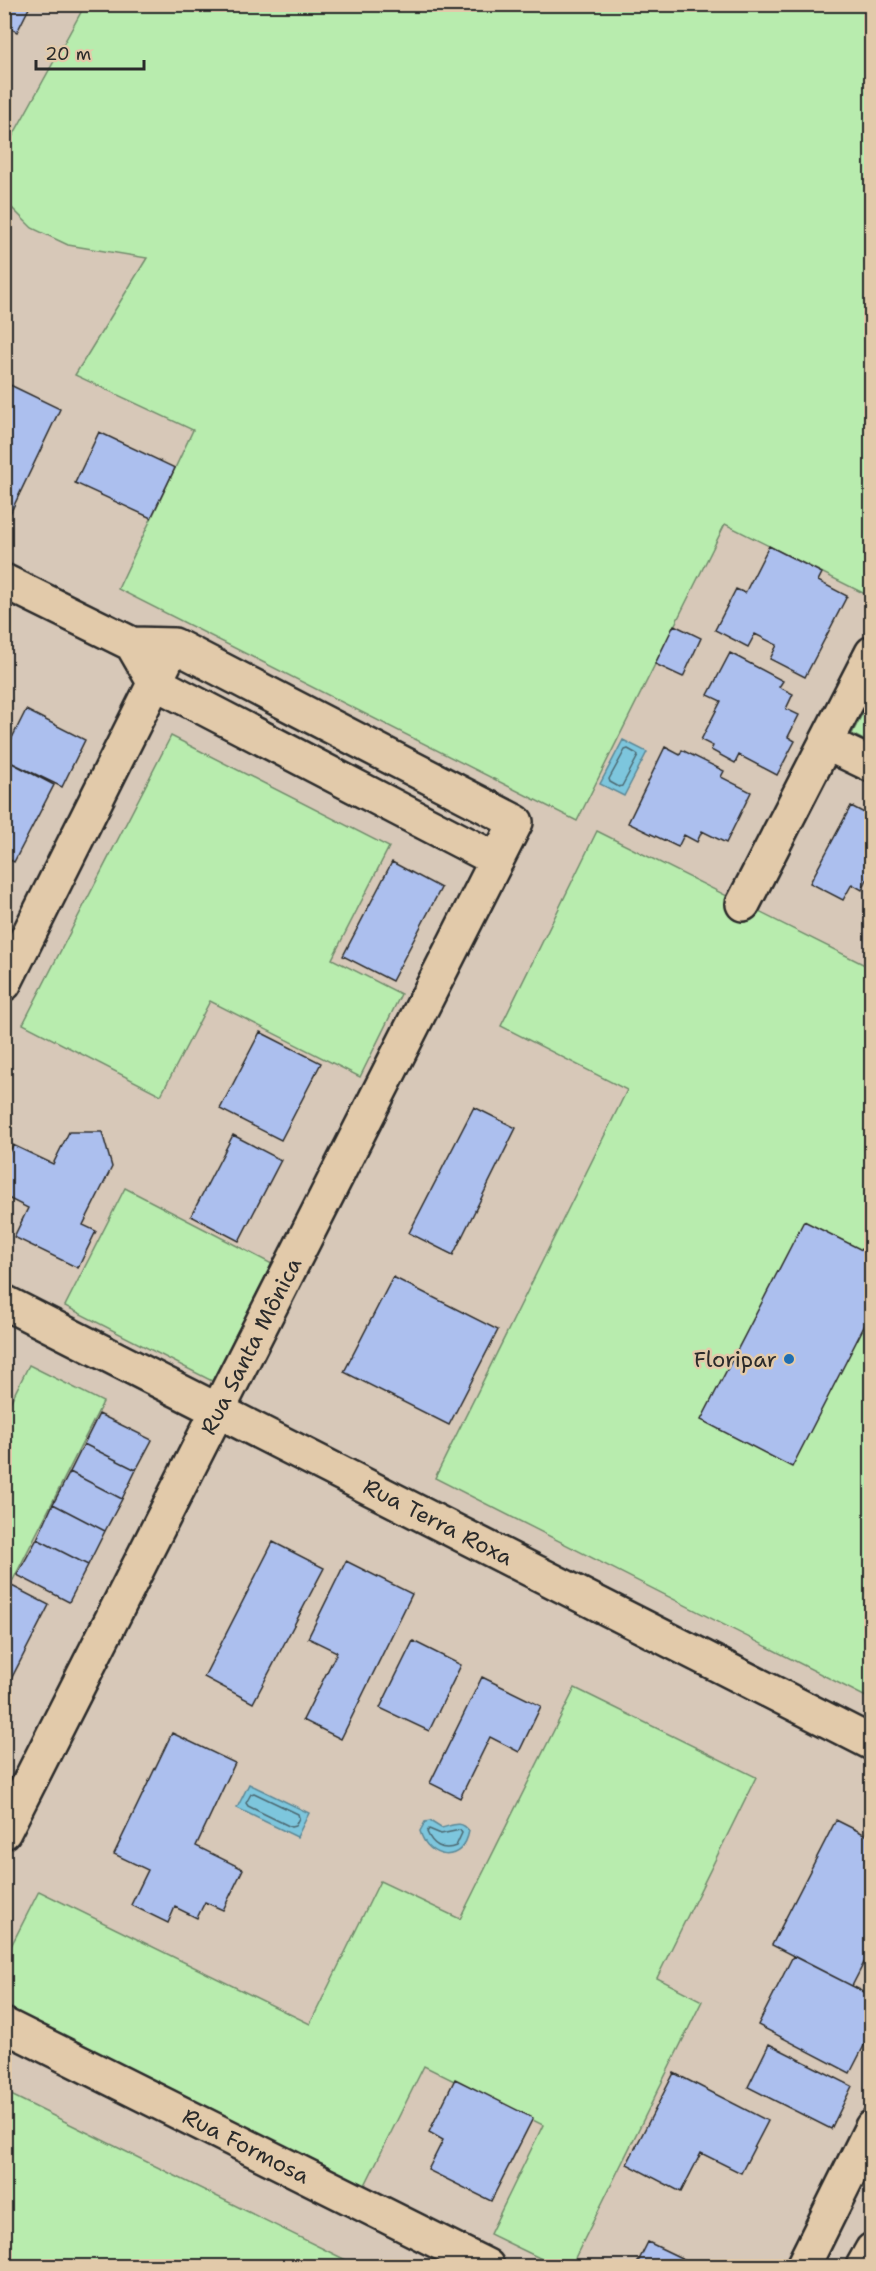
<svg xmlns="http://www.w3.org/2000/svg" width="876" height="2271" font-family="'Shantell Sans',sans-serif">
  <rect width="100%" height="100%" fill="#d7c8b8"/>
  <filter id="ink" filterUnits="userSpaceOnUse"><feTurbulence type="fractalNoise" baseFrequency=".0167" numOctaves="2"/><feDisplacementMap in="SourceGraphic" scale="12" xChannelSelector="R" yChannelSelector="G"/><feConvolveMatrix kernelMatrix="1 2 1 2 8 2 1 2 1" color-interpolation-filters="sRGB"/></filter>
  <g filter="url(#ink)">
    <!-- green -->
    <path fill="#b8ecae" stroke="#728c6c" stroke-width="1.5" d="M85 5H857L872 12 871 597 725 524 577 821 118 589 193 430 75 375 147 258 68 245 32 228 9 205 5 188 4 152Z
      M871 697V744L852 734Z
      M171 736 389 847 332 959 401 994 360 1077 210 1001 161 1095 23 1024Z
      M597 831 871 968 872 1686 866 1697 435 1478 627 1090 501 1026Z
      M125 1188 272 1264 212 1381 65 1306Z
      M29 1365 103 1402 13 1580 4 1576 5 1413Z
      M575 1688 756 1777 657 1978 702 2001 571 2266H556L490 2234 543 2125 424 2066 365 2185 5 2007 4 1960 39 1891 310 2024 380 1881 460 1919Z
      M5 2092 358 2266H5Z"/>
    <!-- water -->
    <path fill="#7dc6dd" stroke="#5c8896" stroke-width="1.5" d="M623 740 647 752 624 796 600 784Z
      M249 1784 309 1813 297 1837 237 1808Z
      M430 1821 441 1828C452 1826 461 1819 469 1831 463 1865 428 1860 420 1831L425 1822Z"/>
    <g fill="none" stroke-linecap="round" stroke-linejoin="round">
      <!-- shore -->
      <path stroke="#4c6972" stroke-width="1.5" d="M628 749 637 754 638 756 622 786 619 787 610 782 609 779 625 750Z
        M254 1793 298 1814 299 1818 295 1826 291 1827 248 1806 246 1803 251 1794Z
        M429 1829 441 1834 460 1830 462 1833 456 1846C442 1852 432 1844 427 1832Z"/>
    </g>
    <!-- building -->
    <path fill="#acbfee" stroke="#2b2b2b" stroke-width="1.5" d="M4 4H31L17 32 4 25Z
      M4 382 60 409 8 518 4 516Z
      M99 432 175 468 151 518 75 483Z
      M769 546 822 573 818 581 847 596 805 677 770 659 777 645 755 634 748 647 715 630 736 589 745 593Z
      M674 625 701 638 683 677 655 664Z
      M730 653 783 681 779 687 793 694 786 709 799 715 788 737 795 741 777 775 739 755 735 763 711 750 713 746 701 740 721 701 708 695Z
      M26 710 85 740 62 787 4 759V754Z
      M665 747 680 755 682 750 724 771 721 777 751 792 726 843 702 831 697 842 684 835 678 847 628 823Z
      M10 762 54 785 14 862 4 857V774Z
      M851 806 872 817V879L868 877 862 890 852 884 843 900 810 883Z
      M392 862 441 888 392 981 343 956Z
      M260 1032 321 1063 281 1140 220 1109Z
      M474 1107 516 1128 453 1255 409 1233Z
      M69 1132H102L112 1167 83 1225 96 1231 78 1268 14 1237 28 1208 4 1196V1162L13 1145 53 1164Z
      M233 1135 281 1160 239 1241 191 1216Z
      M804 1221 872 1255V1311L792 1467 701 1420Z
      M393 1277 498 1330 449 1425 344 1372Z
      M99 1414 152 1440 136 1470 84 1444Z
      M84 1444 136 1470 122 1499 70 1472Z
      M70 1472 122 1499 105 1531 53 1504Z
      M53 1504 105 1531 88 1565 37 1539Z
      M37 1539 88 1565 69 1602 17 1575Z
      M273 1542 324 1568 253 1703 204 1677Z
      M346 1561 412 1594 341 1739 303 1720 337 1652 308 1638Z
      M4 1582 49 1605 10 1681 4 1679Z
      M413 1641 461 1665 429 1731 380 1708Z
      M482 1677 541 1706 519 1752 490 1737 460 1798 430 1783Z
      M172 1733 235 1763 196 1846 243 1869 223 1910 205 1902 197 1918 175 1907 168 1923 131 1905 148 1870 114 1854Z
      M836 1820 872 1838V1947L852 1986 772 1945Z
      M793 1956 872 1996V2030L850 2073 758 2025Z
      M769 2044 852 2086 831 2129 748 2087Z
      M674 2073 768 2121 741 2173 701 2153 681 2192 627 2164Z
      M455 2079 533 2118 491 2201 428 2170 443 2140 429 2132Z
      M648 2242 698 2266H636Z"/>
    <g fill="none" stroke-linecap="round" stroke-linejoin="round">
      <defs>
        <path id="minor" d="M4 581 132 644 174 645 516 822 4 1832
          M132 644 154 682 497 860
          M826 743 872 765
          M743 904 872 653
          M4 984 165 662
          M4 1302 872 1743
          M4 2025 487 2266
          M803 2266 872 2127
          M863 2266 872 2250"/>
      </defs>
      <!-- minor casing -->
      <use href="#minor" stroke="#2b2b2b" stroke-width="38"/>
      <!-- minor -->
      <use href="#minor" stroke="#e2caaa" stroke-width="33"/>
    </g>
  </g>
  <!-- markers -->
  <circle fill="#1f6fb2" stroke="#e2caaa" stroke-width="2" cx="789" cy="1359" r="6"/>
  <g text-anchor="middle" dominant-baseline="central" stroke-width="5" stroke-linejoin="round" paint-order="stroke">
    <!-- street labels -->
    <g font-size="22" fill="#2b2b2b" stroke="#e2caaa">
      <text transform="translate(251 1346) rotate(-63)">Rua Santa Mônica</text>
      <text transform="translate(438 1522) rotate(27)">Rua Terra Roxa</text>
      <text transform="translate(246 2146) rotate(27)">Rua Formosa</text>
    </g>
    <!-- poi labels -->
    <g font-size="22" fill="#2b2b2b" stroke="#e2caaa" text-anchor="end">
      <text x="777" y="1359">Floripar</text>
    </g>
  </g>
  <!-- margin -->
  <rect width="876" height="2271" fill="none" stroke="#e2caaa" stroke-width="24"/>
  <rect x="12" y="12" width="852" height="2247" fill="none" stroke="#2b2b2b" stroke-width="2" filter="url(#ink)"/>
  <!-- scale -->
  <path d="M36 60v9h108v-9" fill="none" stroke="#2b2b2b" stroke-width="3"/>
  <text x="45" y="60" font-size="18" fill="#2b2b2b" stroke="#e2caaa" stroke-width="4.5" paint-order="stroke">20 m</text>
</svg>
